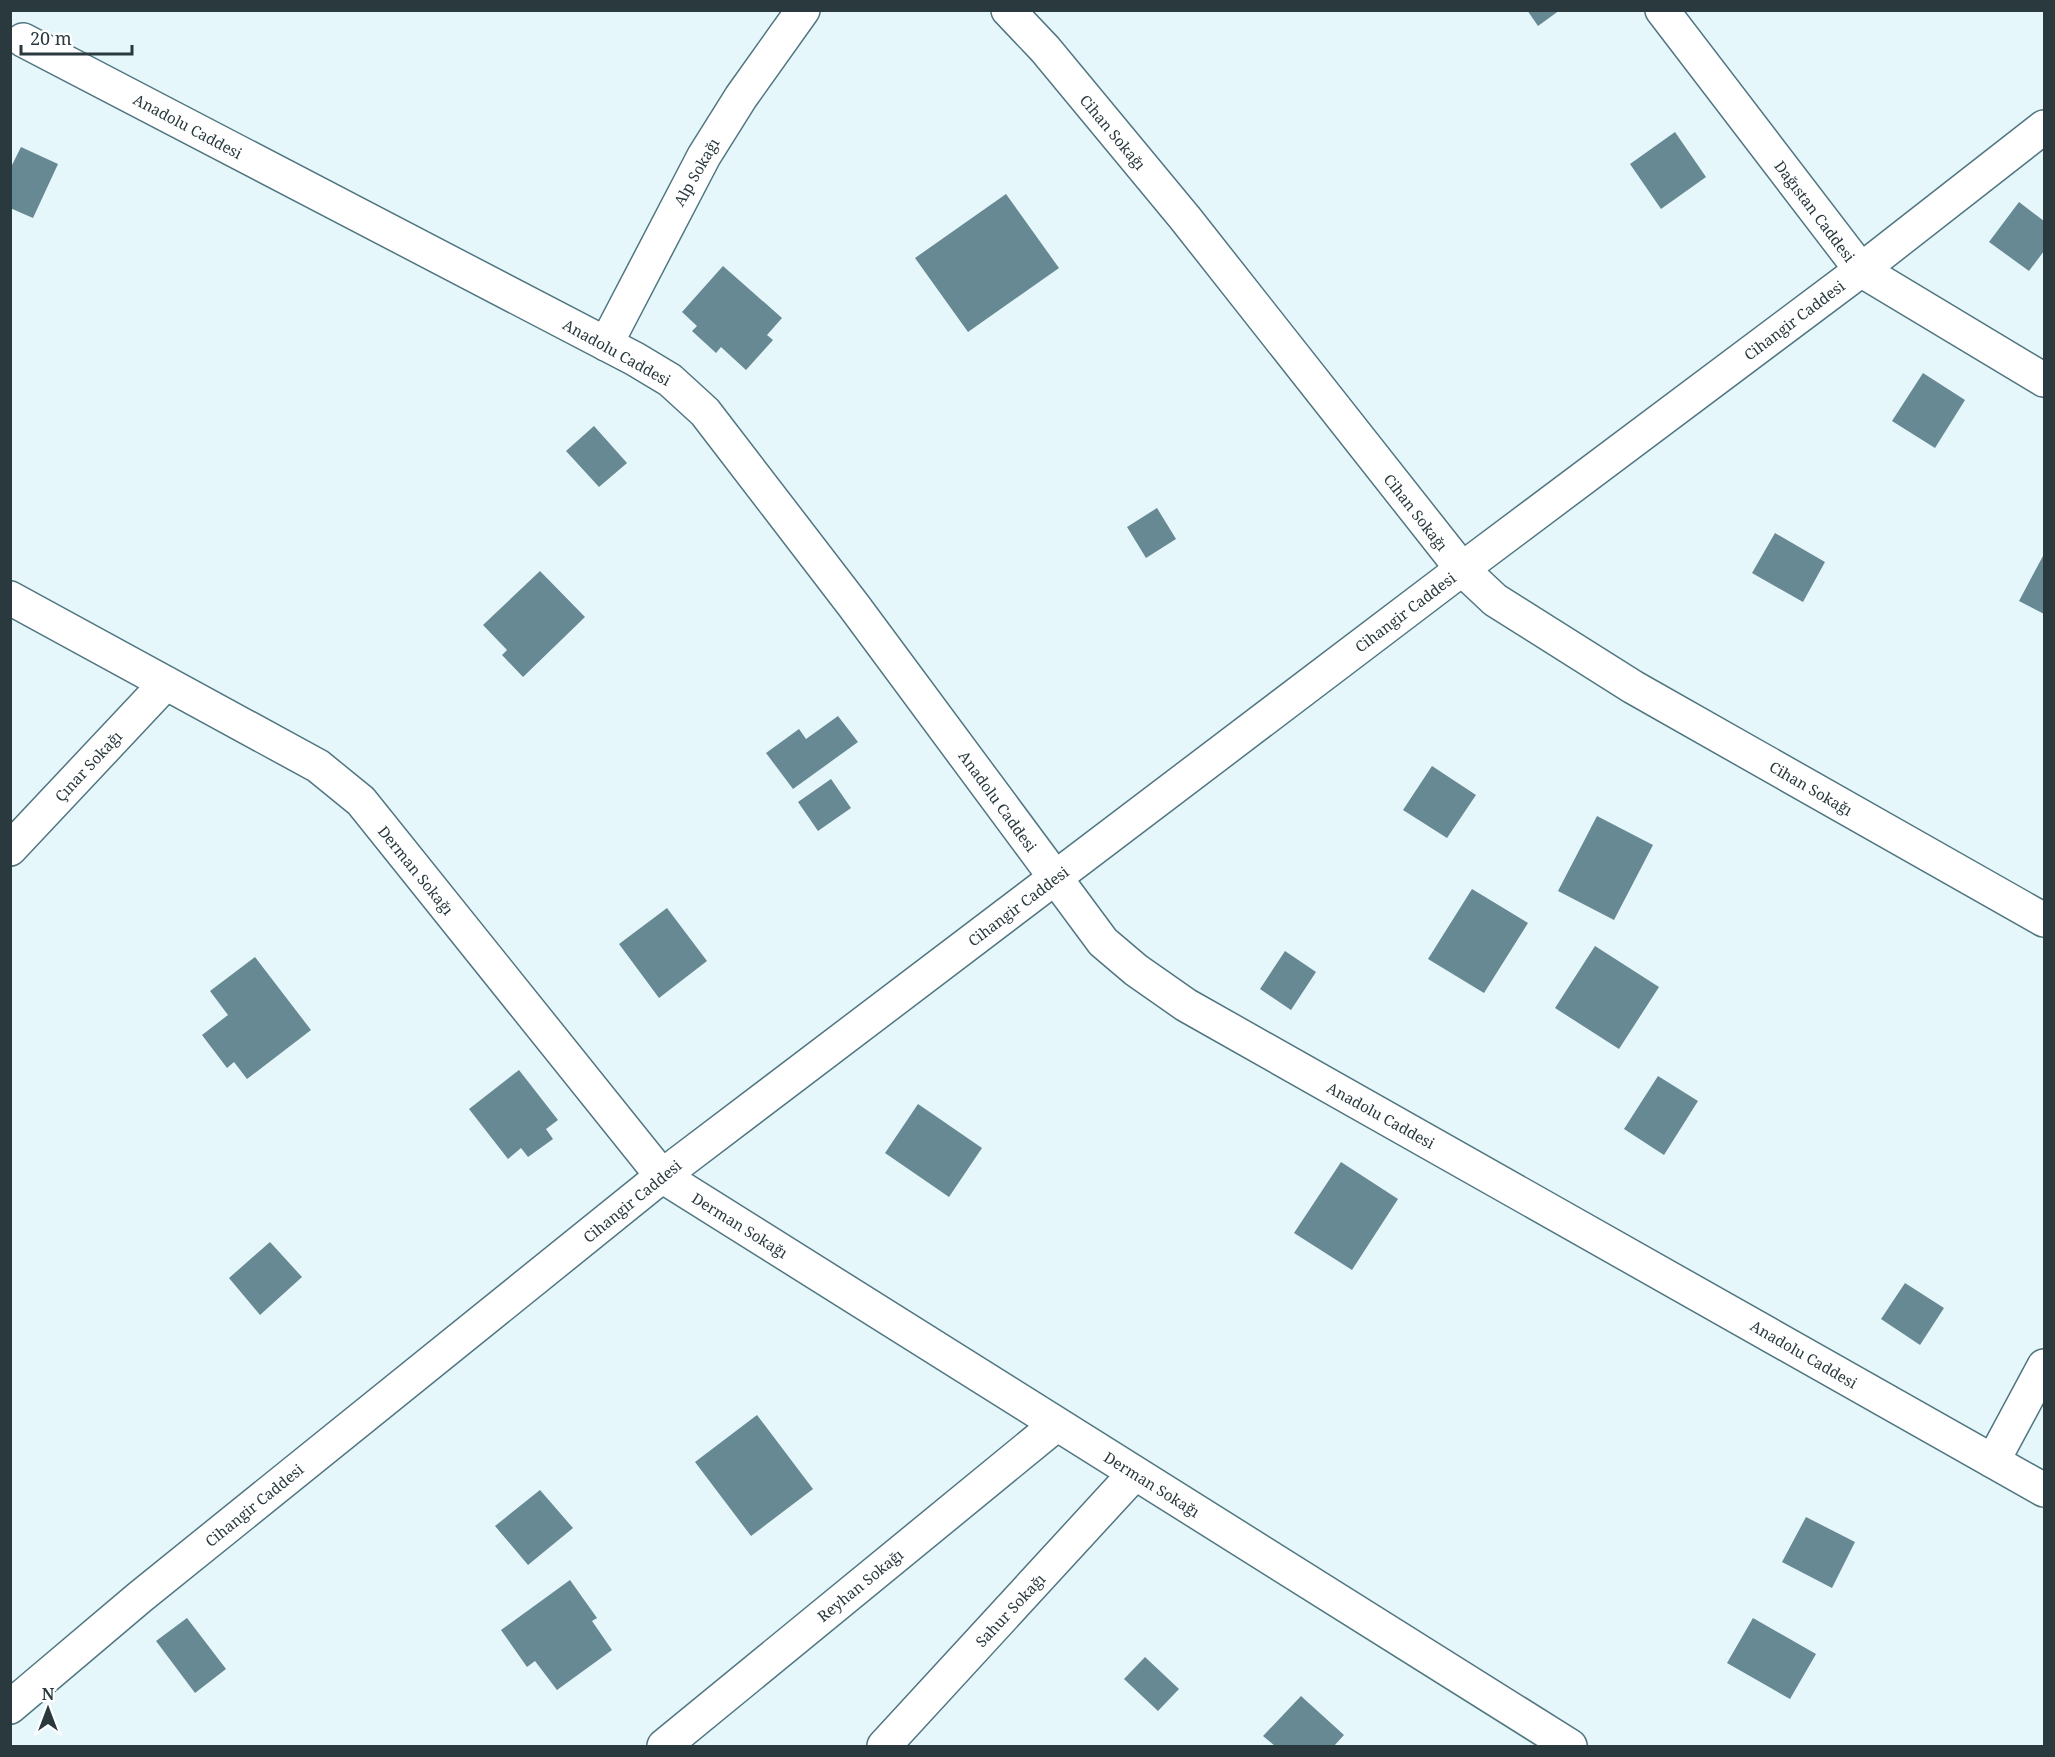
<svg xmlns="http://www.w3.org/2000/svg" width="2055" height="1757" font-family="'Noto Serif',serif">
  <rect width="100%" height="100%" fill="#e6f7fb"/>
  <!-- building -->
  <path fill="#678993" d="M1527 10H1560L1538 26Z
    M1675 132 1706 177 1661 209 1630 164Z
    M21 147 58 164 33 218 10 208V169Z
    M1006 194 1059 268 968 332 915 258Z
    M2019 202 2044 221V251L2029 271 1989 242Z
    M723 266 782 318 767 335 773 340 746 370 721 347 716 353 692 331 697 326 682 312Z
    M1923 373 1965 400 1935 448 1892 421Z
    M594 426 627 463 599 487 566 451Z
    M1157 508 1176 539 1146 558 1127 527Z
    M1775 533 1825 562 1803 602 1752 573Z
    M2044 554V614L2019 601Z
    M540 571 585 617 523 677 502 655 507 650 483 625Z
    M838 716 858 742 793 789 766 753 799 729 806 739Z
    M1432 766 1476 795 1447 838 1403 810Z
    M831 779 851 808 818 831 798 802Z
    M1597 816 1653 845 1614 920 1558 891Z
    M1472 889 1528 923 1484 993 1428 959Z
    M667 908 707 961 659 998 619 944Z
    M1595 946 1659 987 1619 1049 1555 1008Z
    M1285 951 1316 972 1291 1010 1260 989Z
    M255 957 311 1030 247 1079 234 1062 227 1068 202 1035 228 1015 210 991Z
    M519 1070 558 1120 546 1129 553 1139 528 1157 521 1148 508 1159 469 1109Z
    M1658 1076 1698 1101 1664 1155 1624 1129Z
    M918 1104 982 1148 949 1197 885 1153Z
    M1341 1162 1398 1199 1352 1270 1294 1233Z
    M270 1242 302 1277 260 1315 229 1278Z
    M1905 1283 1944 1308 1920 1345 1881 1319Z
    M757 1415 813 1489 751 1536 695 1462Z
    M540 1490 573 1528 528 1565 495 1526Z
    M1806 1517 1855 1542 1832 1588 1782 1562Z
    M570 1580 597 1618 592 1621 612 1650 557 1690 535 1661 527 1667 501 1630Z
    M187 1618 226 1669 195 1693 156 1641Z
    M1753 1618 1816 1654 1790 1699 1727 1663Z
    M1145 1657 1179 1689 1158 1711 1124 1679Z
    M1301 1696 1344 1735 1334 1746H1275L1263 1736Z"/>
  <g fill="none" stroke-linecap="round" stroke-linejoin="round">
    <defs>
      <path id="minor" d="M1008 10 1045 49 1185 218 1462 569 1495 600 1633 687 2044 920
        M1662 10 1861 270 2044 380
        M606 344 704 156 741 97 803 10
        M10 598 318 766 361 801 662 1176 1570 1746
        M10 849 166 683
        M1993 1461 2044 1366
        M664 1746 1057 1424
        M884 1746 1135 1473"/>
      <path id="tertiary" d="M23 40 635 359 670 380 705 412 854 606 1103 942 1136 970 1186 1005 2044 1490
        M10 1707 140 1597 662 1176 1462 569 1861 270 2044 127"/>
    </defs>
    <!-- minor casing -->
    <use href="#minor" stroke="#507681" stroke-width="36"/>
    <!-- tertiary casing -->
    <use href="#tertiary" stroke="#507681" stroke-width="36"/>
    <!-- minor -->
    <use href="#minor" stroke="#fff" stroke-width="33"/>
    <!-- tertiary -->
    <use href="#tertiary" stroke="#fff" stroke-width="33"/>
  </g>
  <g text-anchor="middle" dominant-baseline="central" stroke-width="5" stroke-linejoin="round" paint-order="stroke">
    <!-- street labels -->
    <g font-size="15" fill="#29393e" stroke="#fff">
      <text transform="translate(188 126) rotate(28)">Anadolu Caddesi</text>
      <text transform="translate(1113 132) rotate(50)">Cihan Sokağı</text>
      <text transform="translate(696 172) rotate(-60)">Alp Sokağı</text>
      <text transform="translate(1815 211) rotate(53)">Dağıstan Caddesi</text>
      <text transform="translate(1794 320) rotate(-37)">Cihangir Caddesi</text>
      <text transform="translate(617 352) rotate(29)">Anadolu Caddesi</text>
      <text transform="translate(1416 512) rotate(52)">Cihan Sokağı</text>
      <text transform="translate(1405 612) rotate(-37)">Cihangir Caddesi</text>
      <text transform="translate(88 766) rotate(-47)">Çınar Sokağı</text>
      <text transform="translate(1811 788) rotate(30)">Cihan Sokağı</text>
      <text transform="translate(998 801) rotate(54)">Anadolu Caddesi</text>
      <text transform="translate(416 870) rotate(51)">Derman Sokağı</text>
      <text transform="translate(1018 906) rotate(-37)">Cihangir Caddesi</text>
      <text transform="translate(1381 1115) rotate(29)">Anadolu Caddesi</text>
      <text transform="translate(632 1201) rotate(-39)">Cihangir Caddesi</text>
      <text transform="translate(740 1225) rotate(32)">Derman Sokağı</text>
      <text transform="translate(1804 1354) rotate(30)">Anadolu Caddesi</text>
      <text transform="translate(1152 1484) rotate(32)">Derman Sokağı</text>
      <text transform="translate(254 1505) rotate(-39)">Cihangir Caddesi</text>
      <text transform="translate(860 1585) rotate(-39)">Reyhan Sokağı</text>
      <text transform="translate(1010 1610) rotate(-47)">Sahur Sokağı</text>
    </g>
  </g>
  <!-- border -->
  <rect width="2055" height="1757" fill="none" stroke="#29393e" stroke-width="24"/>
  <!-- north arrow -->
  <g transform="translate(48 1709)" stroke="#ffffff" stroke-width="4.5" paint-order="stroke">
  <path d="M0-4.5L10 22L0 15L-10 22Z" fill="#29393e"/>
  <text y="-9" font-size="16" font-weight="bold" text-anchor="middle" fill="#29393e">N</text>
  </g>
  <!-- scale -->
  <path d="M21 45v9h111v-9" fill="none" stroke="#29393e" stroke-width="3"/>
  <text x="30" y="45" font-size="18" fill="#29393e" stroke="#ffffff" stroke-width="4.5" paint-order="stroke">20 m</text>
</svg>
